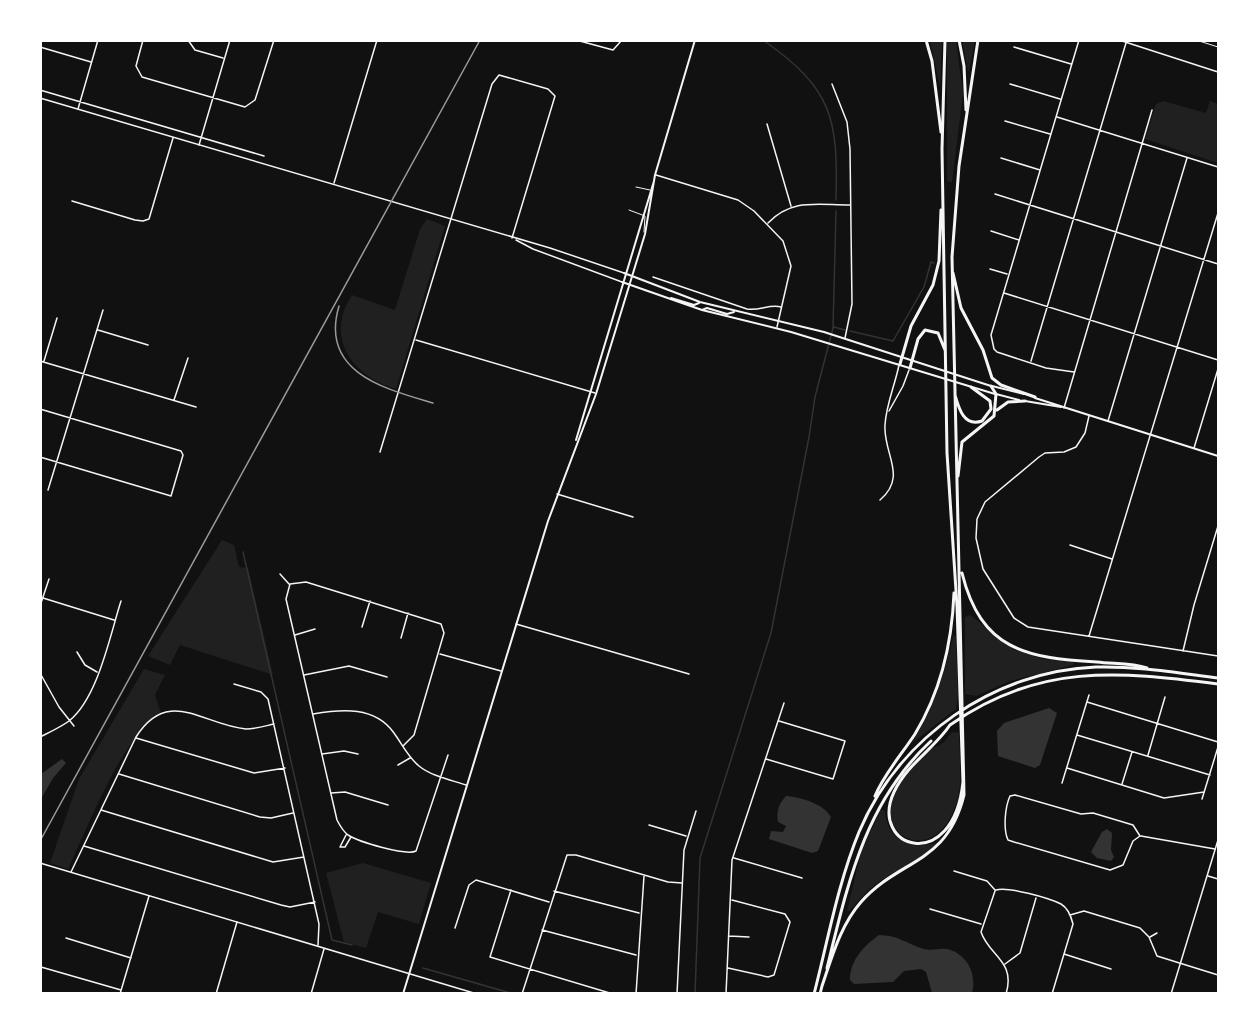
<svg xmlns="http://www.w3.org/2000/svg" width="1259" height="1034" font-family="Mulish,sans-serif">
  <rect width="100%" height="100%" fill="#111"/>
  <!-- green -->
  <path fill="#202020" d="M930 41H942L940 87Z
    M947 41H956L963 93 952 182H949L947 180Z
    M962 41H975L969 71H968Z
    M1163 101 1206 113 1210 101 1218 104V163L1145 139 1156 104Z
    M427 219 445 226 396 389C352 376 324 338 352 295L395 310 420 229Z
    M222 540 234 545 239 567 248 568 273 675 180 645 170 665 148 656Z
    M970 615 1013 649 1042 659 1074 662 1073 665 1010 681 976 696 965 694V617Z
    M953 636H956L958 696 956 709 912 743C933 709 945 675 953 636Z
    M144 669 165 675 155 695 161 714C122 735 88 828 68 869L50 863 79 779Z
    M952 732 959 733C959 755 963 780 957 801 938 867 874 840 895 794 902 779 915 761 928 751 932 747 936 747 940 745 944 743 949 736 952 732Z
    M881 809 885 811C887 840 911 850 936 843 922 861 899 869 880 881 868 889 859 900 850 911H847L861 852Z
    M363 863 431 883 419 924 378 912 366 948 344 942 326 873Z"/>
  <!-- water -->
  <path fill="#333" d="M1049 708 1057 713 1040 765 1035 768 998 756 997 731 1004 723Z
    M62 759 66 763 53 778 41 799V774Z
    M786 796C801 797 824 804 831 817L818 851 812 853 769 839 771 831 783 832 786 826 778 822C776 812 779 803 786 796Z
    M1107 829 1112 833 1111 850 1114 857 1111 861 1097 858 1091 852 1102 832Z
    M879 935C898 935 907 944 924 949 931 951 940 948 947 949 968 954 977 975 972 993H932L926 972 921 969 904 971 893 982 854 984 850 980C850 960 864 946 879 935Z"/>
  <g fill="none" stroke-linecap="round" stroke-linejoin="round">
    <!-- stream -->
    <path stroke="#333" stroke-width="1.5" d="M763 40C833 89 838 118 836 200
      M834 327 845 330
      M850 331 893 341 924 287 931 262 934 263
      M243 552 332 940 352 945
      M423 968 514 994
      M695 994 700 858 771 633 809 437 815 397 833 328 836 211"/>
    <!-- service -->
    <path stroke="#f5f5f5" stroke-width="1" d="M1196 40 1218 47
      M636 187 650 190
      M629 210 645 216 644 232"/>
    <!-- minor -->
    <path stroke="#f5f5f5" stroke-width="1.5" d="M143 40 136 66 142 77 245 107 255 100 274 40
      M188 40 195 50 223 58
      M576 40 613 50 622 40
      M1119 40 1218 72
      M40 47 91 62
      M1014 47 1071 64
      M832 84 847 122 850 149 852 304 845 338
      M1010 84 1060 99
      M40 90 264 156
      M78 109 98 40
      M1057 117 1218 167
      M1005 121 1050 134
      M767 124 791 206
      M199 145 230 40
      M1001 158 1040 170
      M656 175 738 200 754 211 783 241 791 266 777 327
      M334 183 377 40
      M995 194 1218 264
      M72 201 135 220 143 221 149 219 173 138
      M768 223C792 198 817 205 850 205
      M991 231 1019 240
      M990 269 1007 274
      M653 277 747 309C760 311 769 304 781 307
      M1004 293 1218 360
      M98 330 148 345
      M416 340 595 393
      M40 361 196 407
      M44 361 57 318
      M1031 361 1126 43
      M1074 372 1046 368 997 352 994 349 991 335 1079 40
      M174 400 188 358
      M1064 408 1152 110
      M40 409 181 451 183 455 171 496 40 457
      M889 411 903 386 909 370
      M1089 416 1085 433 1076 447 1064 452 1045 453 1039 457 985 502 977 519 976 538 983 569 1014 618 1028 627 1218 656
      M1108 421 1187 158
      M1194 448 1218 369
      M380 452 492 84 499 75 548 89 555 96 512 238
      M48 490 103 310
      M557 494 633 517
      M880 500C908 476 883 454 885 425 886 405 895 385 899 365
      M1070 545 1112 559
      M280 574 289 584
      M290 584 286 599 337 820C340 826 343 831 348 835 359 842 406 856 416 851L448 755
      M290 584 306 582 441 624 444 633 414 735 403 746
      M43 598 114 620
      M40 606 49 579
      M516 624 689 674
      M362 627 370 601
      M295 635 315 629
      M1089 636 1218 213
      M401 638 408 613
      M1183 651 1194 605 1218 526
      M77 652 85 665 97 672
      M440 654 501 671
      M40 673 59 707 74 726
      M304 675 349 666 387 677
      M234 684 261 692 268 699 319 924 318 945
      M1087 702 1218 742
      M313 714C342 709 375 706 394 733 402 744 408 757 419 766 431 776 451 780 466 785
      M1077 735 1210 775
      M40 737C50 732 61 727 69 721 98 698 110 635 121 601
      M136 738 254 773 285 768
      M322 754 344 751 358 754
      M1148 755 1165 697
      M766 759 833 779 845 741 779 721
      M398 765 410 758
      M1067 768 1164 798 1204 792
      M119 774 260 817 271 818 293 813
      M1062 783 1089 695
      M1122 784 1132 752
      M331 793 345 792 388 805
      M1015 795 1081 814 1093 813 1133 825 1140 836 1133 841 1123 865 1110 870 1014 842 1008 840C1003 829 1005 807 1010 796Z
      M1202 799 1218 747
      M101 810 273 862 304 857
      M649 825 686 836
      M346 835 340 847H345L351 837
      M1141 836 1215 849
      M84 846 281 905 290 907 315 902
      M734 858 802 878
      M954 871 987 881 995 890
      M71 872 136 737C168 686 203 725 246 729 255 729 265 726 274 724
      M1208 876 1218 879
      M511 890 490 957 613 994
      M996 890C1007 886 1049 898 1061 904 1068 908 1071 916 1073 924L1052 994
      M554 891 639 913
      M995 891 981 932C989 956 1016 961 1006 994
      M930 909 981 924
      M1070 915 1084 911 1140 928 1149 937 1157 956 1218 975
      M455 928 469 885 476 880 549 902
      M542 930 636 955
      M729 936 749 937
      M1150 937 1157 933
      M66 938 131 958
      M1064 954 1111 969
      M1005 964 1020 953 1036 898
      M41 967 121 990
      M728 968 768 977 774 975 790 922 785 914 732 900
      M120 994 149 896
      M216 994 237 922
      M311 994 324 949
      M522 994 567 855H576L668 882 682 883
      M636 994 644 876
      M677 994 684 850 696 811
      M726 994 732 860 784 703"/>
    <!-- tertiary -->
    <path stroke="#f5f5f5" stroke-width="1.5" d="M40 98 550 248 624 273
      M516 240 533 249 622 282
      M40 863 477 994
      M1171 994 1218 840"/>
    <!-- secondary -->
    <path stroke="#f5f5f5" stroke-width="2" d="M992 386 1024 394
      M996 394 1019 400
      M1035 398 1218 456
      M1025 401 1061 407"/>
    <!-- primary -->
    <path stroke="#f5f5f5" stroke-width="2" d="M624 273 700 302 824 332 991 386
      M622 282 702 310 791 332 995 394
      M671 298 694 305 699 303
      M702 310 707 308 727 314 734 312
      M576 440 654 181
      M403 994 548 521 596 394 645 234 655 175 695 40"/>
    <!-- motorway -->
    <path stroke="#f5f5f5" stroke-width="3" d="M926 40 932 61 941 132
      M945 40 942 149 947 453 957 606 963 782C953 876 868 848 894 792 908 763 933 750 950 725
      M959 40 964 66 966 110
      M953 273 961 308 983 350 992 378 1001 385 1035 397
      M900 364 911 326 933 285 939 261 941 210
      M910 368 918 339 925 330 938 333 945 350
      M955 395C959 409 964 427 982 421L991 409 990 401 971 387
      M997 410 1008 402 1025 401
      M958 476 962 442 994 416 996 394 991 386
      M962 573C981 650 1026 658 1097 662 1113 664 1132 663 1147 668
      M950 725C1038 663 1118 671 1218 684
      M875 796C884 774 902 754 915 734 941 691 952 643 954 593
      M827 968C848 883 865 802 931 741
      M822 986C832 957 840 926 861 902 900 858 947 865 964 795L952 257 959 166 978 40
      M814 994C828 940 838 883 859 832 899 737 994 671 1096 667 1137 666 1178 673 1218 678
      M820 994 822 986"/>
    <!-- rail -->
    <path stroke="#9a9a9a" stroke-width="1.5" d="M339 306C319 373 386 389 433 403
      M40 841 480 40"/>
  </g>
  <!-- border -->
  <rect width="1259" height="1034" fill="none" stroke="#ffffff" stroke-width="84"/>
</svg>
